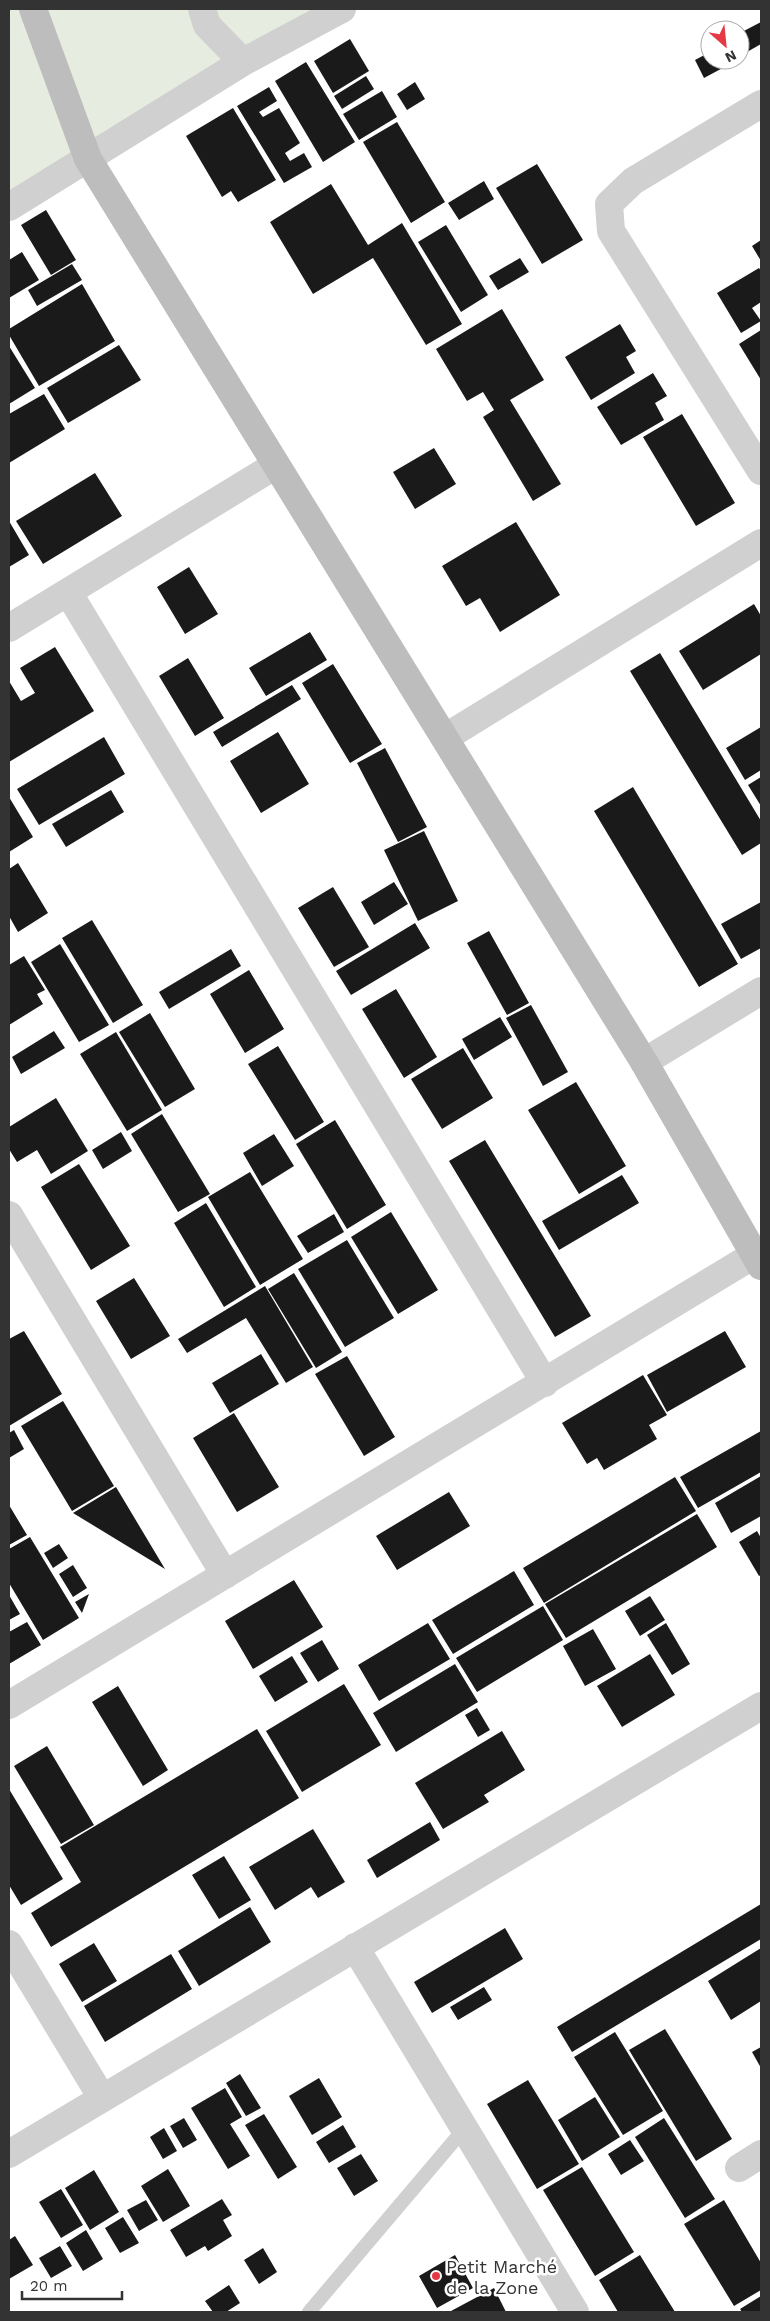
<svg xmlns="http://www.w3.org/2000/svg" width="770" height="2321" font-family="'Work Sans',sans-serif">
  <rect width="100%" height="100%" fill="#fff"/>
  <!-- green -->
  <path fill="#e6ecdf" d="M9 9H350L9 212Z"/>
  <!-- building -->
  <path fill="#1a1a1a" d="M761 22V44L740 56V33Z
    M350 39 369 71 333 93 314 61Z
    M710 52V60H731L732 63 704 78 695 60Z
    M306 62 355 142 323 162 275 81Z
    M366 76 374 89 342 109 334 96Z
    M415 82 425 99 407 110 397 94Z
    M269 87 277 101 259 112 263 117 279 108 300 143 285 153 290 161 304 153 312 167 284 183 237 106Z
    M382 91 397 117 359 140 343 114Z
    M233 108 276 180 238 202 231 191 222 197 186 136Z
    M397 122 445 202 411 223 363 142Z
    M537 164 583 240 542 264 496 188Z
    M484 181 494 199 459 220 448 203Z
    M331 184 368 245 402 223 462 324 426 345 373 258 313 294 270 222Z
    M46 210 76 260 51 275 21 225Z
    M446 225 488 295 461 312 418 242Z
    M761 240V261L752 246Z
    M22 252 39 280 9 298V260Z
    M520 258 529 272 498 290 489 276Z
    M72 264 82 280 37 306 28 290Z
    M759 268 761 271V302L752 308 761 321 741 333 717 293Z
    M82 284 115 341 39 386 9 335V329Z
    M502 309 544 380 510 400 561 484 533 501 483 417 494 410 483 392 467 401 436 349Z
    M620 324 636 351 626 357 635 373 591 400 565 357Z
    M761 330V380L739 344Z
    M119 345 141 380 68 423 47 388Z
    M9 346 35 388 9 404Z
    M653 373 667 396 655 403 664 420 621 445 597 407Z
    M44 394 65 429 9 463V414Z
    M682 414 735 503 696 526 643 437Z
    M434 448 456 484 415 509 393 472Z
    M95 473 122 516 43 564 16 521Z
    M9 521 29 555 9 567Z
    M516 522 560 595 500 632 480 598 466 606 442 566Z
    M189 567 218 614 185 634 157 587Z
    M754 604 761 616V654L703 690 679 651Z
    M310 632 327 660 266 696 249 668Z
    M55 647 94 711 9 762V681L21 701 35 693 20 668Z
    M660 653 761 821V843L742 855 630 671Z
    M188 658 224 718 195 736 159 676Z
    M333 664 382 744 350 763 302 683Z
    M292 685 301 699 222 747 213 732Z
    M761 727V770L745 780 726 748Z
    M278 732 309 784 261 813 230 761Z
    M104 737 125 774 39 825 17 789Z
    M385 748 427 827 398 842 357 763Z
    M761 777V806L748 785Z
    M633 787 738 964 699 987 594 811Z
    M111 790 124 812 66 847 52 824Z
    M9 797 33 837 9 852Z
    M424 831 458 901 418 921 384 850Z
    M18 863 48 913 18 932 9 916V869Z
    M394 882 408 904 374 925 361 902Z
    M333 887 369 947 334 967 298 908Z
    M761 902V948L741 959 721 924Z
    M92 920 143 1005 113 1023 62 938Z
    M415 923 430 948 351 995 336 971Z
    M489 931 529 1003 507 1015 467 943Z
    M60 944 109 1025 79 1042 31 962Z
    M231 949 241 966 169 1009 159 992Z
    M24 956 45 990 37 994 43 1004 9 1025V965Z
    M249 970 284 1029 245 1053 210 994Z
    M396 989 437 1057 404 1078 362 1009Z
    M531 1005 568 1072 543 1086 506 1018Z
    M150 1013 195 1089 165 1107 119 1032Z
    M500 1017 512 1037 474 1060 462 1039Z
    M54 1031 65 1048 21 1074 12 1057Z
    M116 1032 162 1110 127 1131 80 1054Z
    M278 1046 324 1122 295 1140 248 1064Z
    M463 1048 493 1098 442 1129 411 1079Z
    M576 1082 626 1166 579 1194 528 1110Z
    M56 1098 88 1151 51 1174 37 1150 17 1162 9 1149V1127Z
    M162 1114 210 1194 178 1212 131 1134Z
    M335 1120 386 1205 347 1229 296 1144Z
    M121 1132 132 1151 103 1169 92 1150Z
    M274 1134 294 1166 262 1186 243 1153Z
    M485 1140 591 1316 555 1337 449 1161Z
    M79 1164 130 1246 91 1270 41 1187Z
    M250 1172 303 1259 260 1285 208 1197Z
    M622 1175 639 1203 559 1250 542 1221Z
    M206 1203 256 1287 224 1307 174 1223Z
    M391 1212 438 1290 398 1314 351 1237Z
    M334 1214 344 1232 308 1253 297 1236Z
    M347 1240 394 1318 345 1347 298 1269Z
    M294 1273 342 1352 316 1368 268 1289Z
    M134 1278 170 1336 131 1359 96 1301Z
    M265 1286 313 1367 286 1383 246 1318 187 1353 178 1339Z
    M24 1331 62 1394 9 1426V1339Z
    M725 1331 746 1367 667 1412 647 1375Z
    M261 1354 279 1384 230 1413 212 1383Z
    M347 1356 395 1437 364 1456 315 1374Z
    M643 1375 667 1415 649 1425 657 1439 604 1470 597 1458 587 1464 562 1423Z
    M63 1401 114 1486 72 1511 21 1426Z
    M234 1413 279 1487 237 1512 193 1438Z
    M14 1430 24 1449 9 1458V1433Z
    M761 1431V1472L698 1508 680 1477Z
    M761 1476V1516L731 1533 715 1503Z
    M675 1477 696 1511 544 1603 523 1568Z
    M116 1487 165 1569 73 1513Z
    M449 1492 470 1526 397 1570 376 1536Z
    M9 1505 27 1535 9 1545Z
    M697 1514 717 1547 566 1638 545 1604Z
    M757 1531 761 1538V1575L759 1576 739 1542Z
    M30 1537 79 1618 43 1640 9 1583V1549Z
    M59 1544 68 1558 53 1568 44 1553Z
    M73 1565 87 1588 73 1597 59 1574Z
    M514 1571 534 1605 453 1654 432 1620Z
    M294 1580 323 1627 253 1669 225 1621Z
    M89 1594 82 1613 75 1602Z
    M9 1595 20 1614 9 1620Z
    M650 1596 665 1620 640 1636 625 1611Z
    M543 1606 563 1640 477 1692 456 1658Z
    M27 1622 41 1645 9 1664V1632Z
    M428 1623 450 1659 379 1701 358 1665Z
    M666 1623 690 1664 672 1675 647 1635Z
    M593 1629 616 1669 585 1686 563 1646Z
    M322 1640 339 1669 318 1682 300 1653Z
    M650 1654 675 1695 622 1727 597 1686Z
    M292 1656 308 1682 275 1702 259 1676Z
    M455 1664 478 1702 396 1752 373 1713Z
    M344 1684 381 1745 302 1792 266 1731Z
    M118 1686 168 1770 143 1786 92 1702Z
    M477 1708 490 1730 478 1737 465 1715Z
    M257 1729 299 1798 51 1947 31 1913 81 1882 60 1847Z
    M502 1731 525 1770 484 1795 489 1802 443 1829 415 1783Z
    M47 1746 94 1825 61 1844 14 1766Z
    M9 1789 63 1879 21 1905 9 1885Z
    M430 1822 440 1840 377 1878 367 1860Z
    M313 1829 345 1882 318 1898 311 1887 275 1910 249 1867Z
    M224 1856 251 1900 219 1919 192 1875Z
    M761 1904V1939L572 2052 557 2027Z
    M250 1907 271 1942 199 1986 178 1951Z
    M505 1928 523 1959 432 2013 414 1982Z
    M94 1943 117 1981 82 2002 59 1964Z
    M761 1948V2001L731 2020 708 1981Z
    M171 1954 192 1989 105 2042 84 2006Z
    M484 1987 492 2000 458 2020 450 2007Z
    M665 2029 732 2139 696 2161 629 2050Z
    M615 2032 663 2111 623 2135 574 2057Z
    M761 2047V2068L752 2052Z
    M240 2074 261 2108 246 2116 226 2083Z
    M319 2078 342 2117 312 2135 289 2096Z
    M528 2080 579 2164 537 2189 487 2104Z
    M225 2088 242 2117 230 2124 250 2156 228 2169 191 2108Z
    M595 2097 620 2137 582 2161 558 2120Z
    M264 2114 297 2167 278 2179 245 2125Z
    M184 2118 197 2140 183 2148 170 2126Z
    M664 2118 715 2199 685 2218 635 2137Z
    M343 2125 356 2147 329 2163 316 2142Z
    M164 2128 177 2151 163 2159 150 2137Z
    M630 2140 644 2161 621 2175 608 2154Z
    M361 2154 378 2181 354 2196 337 2168Z
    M582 2167 634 2252 595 2276 543 2190Z
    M168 2169 190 2206 163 2222 141 2186Z
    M94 2170 119 2212 90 2230 65 2188Z
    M61 2189 83 2225 61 2238 39 2202Z
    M222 2199 232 2215 223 2220 232 2236 208 2251 205 2246 186 2257 170 2230Z
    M146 2200 158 2220 139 2231 127 2210Z
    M724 2200 761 2263V2290L734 2306 684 2224Z
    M123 2217 139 2243 120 2253 105 2228Z
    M86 2230 103 2259 83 2271 66 2243Z
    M15 2236 33 2265 9 2279V2240Z
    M60 2246 72 2266 51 2278 39 2258Z
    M263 2248 277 2272 259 2284 244 2260Z
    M455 2255 473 2288 437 2308 419 2276Z
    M640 2255 675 2312H618L599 2280Z
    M229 2285 240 2303 226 2312H213L205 2301Z
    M494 2288 506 2312H451V2311Z
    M761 2296V2312H742L740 2309Z"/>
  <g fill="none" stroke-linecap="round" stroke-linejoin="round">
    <!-- lane -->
    <path stroke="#d0d0d0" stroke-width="14" d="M309 2312 464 2129"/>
    <!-- street -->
    <path stroke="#d0d0d0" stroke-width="28" d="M202 9 207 25 243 62
      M761 104 633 181 609 204 611 231 761 471
      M9 207 243 62 342 9
      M68 592 545 1383
      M9 628 276 465
      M446 737 761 543
      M644 1062 761 991
      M9 1215 225 1575
      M9 1705 754 1255
      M9 1944 102 2098
      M355 1947 575 2312
      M9 2154 761 1706
      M739 2168 761 2154"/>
    <!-- secondary -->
    <path stroke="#bdbdbd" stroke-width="28" d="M33 9 88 159 644 1062 761 1266"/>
  </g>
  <!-- markers -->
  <circle fill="#e63946" stroke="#fff" stroke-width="2" cx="436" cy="2276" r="5"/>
  <g text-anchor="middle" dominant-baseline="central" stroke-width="5" stroke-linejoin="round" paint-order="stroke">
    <!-- poi labels -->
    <g font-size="18" fill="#333" stroke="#fff" text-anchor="start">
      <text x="446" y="2266">Petit Marché<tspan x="446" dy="21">de la Zone</tspan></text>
    </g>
  </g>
  <!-- border -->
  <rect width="770" height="2321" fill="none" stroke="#333333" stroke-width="20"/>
  <!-- north arrow -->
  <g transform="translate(725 45) rotate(153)"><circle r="24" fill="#ffffff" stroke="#adadad"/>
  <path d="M0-4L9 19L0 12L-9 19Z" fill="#e63946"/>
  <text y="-8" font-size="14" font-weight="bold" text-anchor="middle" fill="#333333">N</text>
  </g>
  <!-- scale -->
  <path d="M22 2291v8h100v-8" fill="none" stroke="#333333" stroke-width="2.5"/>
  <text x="30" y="2291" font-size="15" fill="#333333" stroke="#ffffff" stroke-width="4" paint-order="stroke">20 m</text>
</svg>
